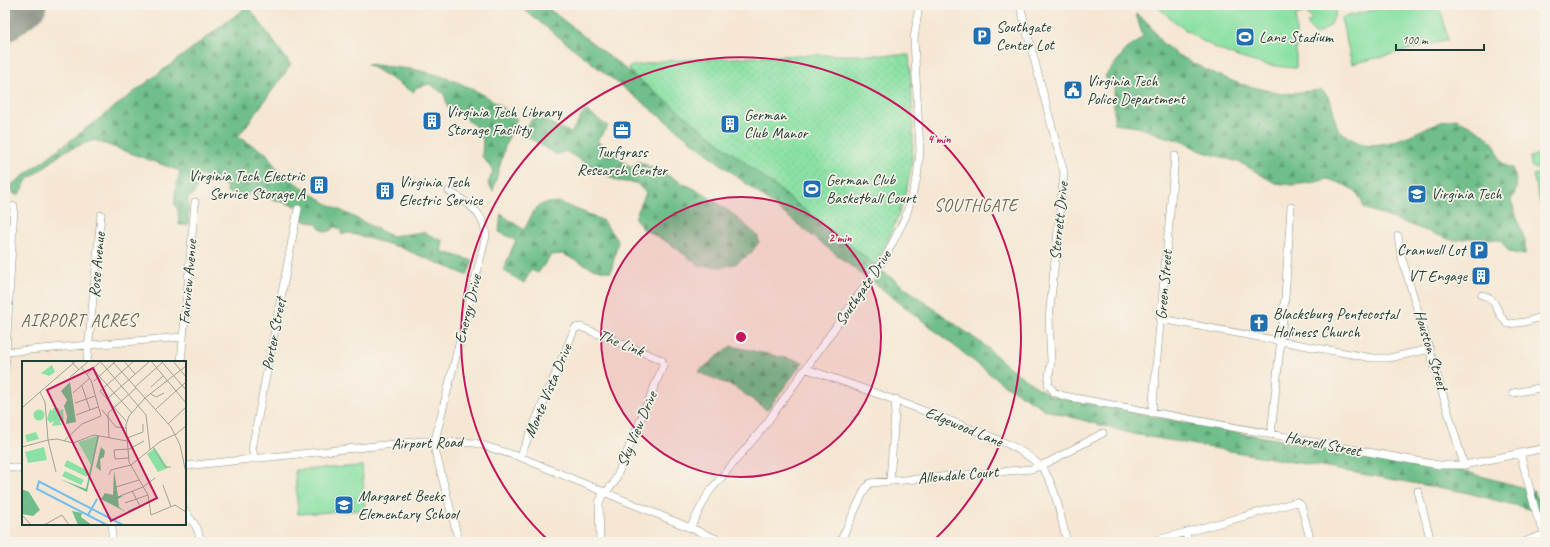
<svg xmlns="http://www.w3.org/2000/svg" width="1550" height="547" font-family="Caveat,sans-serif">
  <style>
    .grass { fill: #8be1a5; stroke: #558f6c }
    .forest { fill: url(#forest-firs); stroke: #487e5f }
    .park { fill: url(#park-dots); stroke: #558f6c }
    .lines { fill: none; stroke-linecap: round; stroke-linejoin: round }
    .runway { stroke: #8a9284; stroke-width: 39 }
    .minor-casing { stroke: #8a9284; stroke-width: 8 }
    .minor { stroke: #fff; stroke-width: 7 }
    .ring { fill: none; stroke: #c2185b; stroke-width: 2 }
    .labels { text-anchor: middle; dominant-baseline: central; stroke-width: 3.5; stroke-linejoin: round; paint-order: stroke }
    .poi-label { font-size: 16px; fill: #1f3d34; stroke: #f7f3e8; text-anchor: start }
    .street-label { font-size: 16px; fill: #1f3d34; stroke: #f7f3e8 }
    .neighbourhood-label { font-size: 17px; letter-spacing: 1px; fill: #6c6553; stroke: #f7f3e8 }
    .inset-river { fill: none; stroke: #76bced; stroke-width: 2 }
    .inset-road { fill: none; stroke: #a0a394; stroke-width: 1 }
    .view { fill: #c2185b; fill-opacity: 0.15; stroke: #c2185b; stroke-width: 2 }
    .inset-edge { fill: none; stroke: #1f3d34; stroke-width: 2 }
    .centre { fill: #c2185b; stroke: #f7f3e8; stroke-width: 2 }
    .ring-label { font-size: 12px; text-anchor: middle; font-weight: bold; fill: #c2185b; stroke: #f7f3e8; stroke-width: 3.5; stroke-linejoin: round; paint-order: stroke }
  </style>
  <defs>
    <pattern id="forest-firs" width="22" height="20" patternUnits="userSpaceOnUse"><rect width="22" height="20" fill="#70bf8a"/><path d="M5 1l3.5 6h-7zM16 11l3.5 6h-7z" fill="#5b9c72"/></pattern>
    <pattern id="park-dots" width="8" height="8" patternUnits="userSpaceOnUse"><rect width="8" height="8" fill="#8be1a5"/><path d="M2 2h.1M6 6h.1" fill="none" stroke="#78c28f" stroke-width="1.8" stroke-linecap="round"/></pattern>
  </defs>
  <rect width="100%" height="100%" fill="#f7f3e8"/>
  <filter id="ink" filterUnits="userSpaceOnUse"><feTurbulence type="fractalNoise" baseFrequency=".025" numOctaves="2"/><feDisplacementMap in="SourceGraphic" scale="8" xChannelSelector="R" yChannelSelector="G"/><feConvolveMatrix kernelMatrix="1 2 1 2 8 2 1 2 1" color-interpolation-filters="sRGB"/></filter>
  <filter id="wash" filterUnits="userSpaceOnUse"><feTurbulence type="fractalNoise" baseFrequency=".012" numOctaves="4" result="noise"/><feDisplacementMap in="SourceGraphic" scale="16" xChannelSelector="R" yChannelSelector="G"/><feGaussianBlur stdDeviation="0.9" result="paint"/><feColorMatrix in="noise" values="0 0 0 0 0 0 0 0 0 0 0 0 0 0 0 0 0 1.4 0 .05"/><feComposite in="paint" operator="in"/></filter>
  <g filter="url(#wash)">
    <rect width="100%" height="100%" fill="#f6e7d4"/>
    <!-- grass -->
    <path class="grass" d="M1160,5H1339L1330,26L1315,35L1307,23L1312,20L1306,12L1296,15V68C1242,65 1198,45 1158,7Z
      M1393,5H1440L1448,40L1352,64L1341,18Z
      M1545,152V166L1536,169L1531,166L1530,157Z
      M1545,172V220L1533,175Z
      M362,466L365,510L298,514L295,470Z"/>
    <!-- forest -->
    <path class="forest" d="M518,5H544L875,265L865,277Z
      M248,6L291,65L238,137L266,153L280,173L328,204L391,236L423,232L443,241L441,251L473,261L467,275L399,247L349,233L341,234V229L335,227L328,232L322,230L315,223L302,220V208L249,192L246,196L242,198L227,192L226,186L200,175L195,193L188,198V225H179L178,210L175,205V193L180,171L94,140L65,151L26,181L22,191L18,195L14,194L10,186Z
      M1136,14L1149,24L1161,42L1176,54L1206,70L1240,84L1282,94L1321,90C1337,100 1331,119 1340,131C1342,133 1346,135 1348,137C1375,156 1409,135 1435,124C1441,122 1449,120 1456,119C1469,124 1483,132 1493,143C1501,153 1495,164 1512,168C1517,179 1519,190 1511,200L1525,241V255L1509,252L1501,240L1470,238L1454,241L1364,208L1361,199L1355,191L1345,185L1328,179L1316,182L1292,185L1275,183L1241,163L1198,150L1183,141L1166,137L1138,127L1114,124V88L1109,84L1105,76L1126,50L1143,37Z
      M367,64C389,67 413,68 434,74C465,83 493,98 517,119L506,143L493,191L488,184L493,171L482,156L483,140L479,130L459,112L450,113L444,94L430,84L417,87L413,92Z
      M585,110L608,126L597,141L632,168L638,161L701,192L731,213L757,235L759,242L751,253L735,264L721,267L699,265L669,243L643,229L635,218L646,193L636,183L617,181L565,151L557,155L521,133L535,116L571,133Z
      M559,202L602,220L618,241L611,272L592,268L563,254L551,255L538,273L531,270L524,283L503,270L516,240L499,232L501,214L524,230C536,209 532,203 559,202Z
      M882,271L988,348C1006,367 1029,382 1051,396L1212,428L1444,469L1463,471L1524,488L1534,492L1540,503L1545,505V513L1464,492L1133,434L1046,410L1003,384L873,282Z
      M731,346L803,362L767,410L735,387L698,372Z"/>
    <!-- park -->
    <path class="park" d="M802,55H909C911,89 915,125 912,159C908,196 893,233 875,265L632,74L628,67L661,61Z"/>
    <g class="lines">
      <!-- runway -->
      <path class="runway" d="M5,22L27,5"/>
    </g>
  </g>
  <g filter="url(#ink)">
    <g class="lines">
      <defs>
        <path id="minor" d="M1020,5L1064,173L1049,318L1051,362L1048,384L1054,392L1064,396L1439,465H1464L1545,448
          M449,191C468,203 484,212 486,236L435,440V450L459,542
          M1398,236L1401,255L1464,465
          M1482,295C1500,300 1495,315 1508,324L1525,322L1545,316
          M1161,319L1372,358H1389L1430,349
          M6,352L183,337
          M87,362L101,215
          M181,362L195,202
          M807,369C859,387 910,405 961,425C988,436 1022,446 1042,468C1056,484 1061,521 1067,542
          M5,371L14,206
          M1513,393L1545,387
          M1152,413L1175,156
          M1271,435L1285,298L1291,207
          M1520,453L1537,516L1545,534
          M520,457L575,328L581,327L662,360L663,366L614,483L602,496L599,503L600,542
          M255,459L252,449L298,209
          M185,466L423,441L475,443L520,457L724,542
          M5,467L23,469
          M890,481L896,399
          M1418,491L1431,542
          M185,511L197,528L201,542
          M690,528L709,492L763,428L885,258L906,216L917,178L920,151L914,39L919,5
          M1186,532L1188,542
          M112,542V524
          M840,542L865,489L870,483L1032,469L1049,462L1103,433
          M1150,542L1297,502L1301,505L1311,542
          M1524,542L1545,534"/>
      </defs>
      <!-- minor casing -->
      <use href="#minor" class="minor-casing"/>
      <!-- minor -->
      <use href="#minor" class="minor"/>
    </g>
  </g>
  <!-- distance rings -->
  <circle cx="741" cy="337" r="140" fill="#c2185b" fill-opacity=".12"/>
  <g class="ring">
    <circle cx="741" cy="337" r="140"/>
    <path d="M550 542A280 280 0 1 1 932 542"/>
  </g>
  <!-- icons -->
  <defs>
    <symbol id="parking-square" viewBox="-11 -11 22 22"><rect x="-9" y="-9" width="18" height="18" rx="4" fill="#1f6fb2" stroke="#f7f3e8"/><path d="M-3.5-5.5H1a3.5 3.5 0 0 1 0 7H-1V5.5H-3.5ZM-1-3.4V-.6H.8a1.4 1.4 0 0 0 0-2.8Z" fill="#fff"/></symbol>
    <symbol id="stadium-square" viewBox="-11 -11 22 22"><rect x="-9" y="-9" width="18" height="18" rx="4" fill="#1f6fb2" stroke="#f7f3e8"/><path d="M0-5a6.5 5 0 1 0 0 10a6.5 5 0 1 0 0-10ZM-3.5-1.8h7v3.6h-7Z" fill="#fff"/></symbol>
    <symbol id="civic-square" viewBox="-11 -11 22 22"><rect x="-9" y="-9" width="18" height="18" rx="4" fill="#1f6fb2" stroke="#f7f3e8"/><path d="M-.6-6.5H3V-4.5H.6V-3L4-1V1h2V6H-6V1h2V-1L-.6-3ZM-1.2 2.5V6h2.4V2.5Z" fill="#fff"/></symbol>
    <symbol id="building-square" viewBox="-11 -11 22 22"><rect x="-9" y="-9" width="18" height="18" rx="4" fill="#1f6fb2" stroke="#f7f3e8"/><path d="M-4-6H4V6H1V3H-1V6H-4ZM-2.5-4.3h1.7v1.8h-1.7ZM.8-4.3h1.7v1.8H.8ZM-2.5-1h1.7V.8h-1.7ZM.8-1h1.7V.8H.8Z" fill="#fff"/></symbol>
    <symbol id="office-square" viewBox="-11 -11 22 22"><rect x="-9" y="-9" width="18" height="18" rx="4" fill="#1f6fb2" stroke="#f7f3e8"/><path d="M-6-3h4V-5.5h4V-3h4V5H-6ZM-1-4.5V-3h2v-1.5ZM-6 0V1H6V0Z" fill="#fff"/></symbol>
    <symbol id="university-square" viewBox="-11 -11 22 22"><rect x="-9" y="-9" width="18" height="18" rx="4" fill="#1f6fb2" stroke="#f7f3e8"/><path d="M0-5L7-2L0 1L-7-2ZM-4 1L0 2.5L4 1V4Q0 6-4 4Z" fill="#fff"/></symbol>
    <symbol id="church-square" viewBox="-11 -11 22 22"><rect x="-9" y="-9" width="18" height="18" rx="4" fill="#1f6fb2" stroke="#f7f3e8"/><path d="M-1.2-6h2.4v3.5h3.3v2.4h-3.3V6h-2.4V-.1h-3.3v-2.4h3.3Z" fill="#fff"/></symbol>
    <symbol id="school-square" viewBox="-11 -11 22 22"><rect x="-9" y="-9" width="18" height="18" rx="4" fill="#1f6fb2" stroke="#f7f3e8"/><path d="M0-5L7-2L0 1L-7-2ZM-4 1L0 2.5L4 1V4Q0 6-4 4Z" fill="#fff"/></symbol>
  </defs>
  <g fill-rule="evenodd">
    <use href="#parking-square" x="971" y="25" width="22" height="22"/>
    <use href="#stadium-square" x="1234" y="26" width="22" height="22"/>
    <use href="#civic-square" x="1062" y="79" width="22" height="22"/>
    <use href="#building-square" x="421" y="110" width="22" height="22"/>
    <use href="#building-square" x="719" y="113" width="22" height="22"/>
    <use href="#office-square" x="611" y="119" width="22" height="22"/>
    <use href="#building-square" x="308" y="174" width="22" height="22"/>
    <use href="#stadium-square" x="801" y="178" width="22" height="22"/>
    <use href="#building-square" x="374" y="180" width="22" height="22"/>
    <use href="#university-square" x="1406" y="183" width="22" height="22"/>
    <use href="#parking-square" x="1468" y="239" width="22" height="22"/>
    <use href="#building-square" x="1470" y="265" width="22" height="22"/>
    <use href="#church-square" x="1248" y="312" width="22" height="22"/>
    <use href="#school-square" x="333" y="494" width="22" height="22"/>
  </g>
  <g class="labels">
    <!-- poi labels -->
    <g class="poi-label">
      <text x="996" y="27">Southgate<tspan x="996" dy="18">Center Lot</tspan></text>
      <text x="1259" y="37">Lane Stadium</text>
      <text x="1087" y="81">Virginia Tech<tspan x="1087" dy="18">Police Department</tspan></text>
      <text x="446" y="112">Virginia Tech Library<tspan x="446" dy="18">Storage Facility</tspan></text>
      <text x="744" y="115">German<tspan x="744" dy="18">Club Manor</tspan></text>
      <text x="622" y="152" text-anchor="middle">Turfgrass<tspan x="622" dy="18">Research Center</tspan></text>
      <text x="305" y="176" text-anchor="end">Virginia Tech Electric<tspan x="305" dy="18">Service Storage A</tspan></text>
      <text x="826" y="180">German Club<tspan x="826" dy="18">Basketball Court</tspan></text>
      <text x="399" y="182">Virginia Tech<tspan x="399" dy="18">Electric Service</tspan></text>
      <text x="1431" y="194">Virginia Tech</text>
      <text x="1465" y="250" text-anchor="end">Cranwell Lot</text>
      <text x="1467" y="276" text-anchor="end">VT Engage</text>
      <text x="1273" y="314">Blacksburg Pentecostal<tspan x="1273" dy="18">Holiness Church</tspan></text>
      <text x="358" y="496">Margaret Beeks<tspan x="358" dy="18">Elementary School</tspan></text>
    </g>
    <!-- street labels -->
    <g class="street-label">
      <text transform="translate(1059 221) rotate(-84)">Sterrett Drive</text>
      <text transform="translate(97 265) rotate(-85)">Rose Avenue</text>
      <text transform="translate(188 282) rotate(-85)">Fairview Avenue</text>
      <text transform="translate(1164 285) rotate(-85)">Green Street</text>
      <text transform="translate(863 288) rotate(-56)">Southgate Drive</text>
      <text transform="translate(468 309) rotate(-76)">Energy Drive</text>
      <text transform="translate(274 334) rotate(-79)">Porter Street</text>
      <text transform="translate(621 343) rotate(22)">The Link</text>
      <text transform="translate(1431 350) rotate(73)">Houston Street</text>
      <text transform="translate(548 391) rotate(-67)">Monte Vista Drive</text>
      <text transform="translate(964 427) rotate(22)">Edgewood Lane</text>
      <text transform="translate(637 429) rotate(-67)">Sky View Drive</text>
      <text transform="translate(427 443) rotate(-2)">Airport Road</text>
      <text transform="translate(1323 444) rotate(11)">Harrell Street</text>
      <text transform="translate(958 475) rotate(-5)">Allendale Court</text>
    </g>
    <!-- neighbourhood labels -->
    <g class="neighbourhood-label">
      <text x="976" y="205">SOUTHGATE</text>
      <text x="79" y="320">AIRPORT ACRES</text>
    </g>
  </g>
  <!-- overview -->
  <g transform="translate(22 361)">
    <rect width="164" height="164" fill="#f6e7d4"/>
    <path d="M31,47H37V50L41,48L42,62L37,60L40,64L30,65L32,60L28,62L25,58L28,48L31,50ZM11.5 54a5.5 5.5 0 1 1 11 0a5.5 5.5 0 1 1-11 0ZM14,71L17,78L5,81L3,74ZM133,87L146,107L136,111L125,93ZM45,99L66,110L65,116L42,105ZM43,110L62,119L59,124L40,115Z" fill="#8be1a5"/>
    <path d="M48,21L54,61L44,63L45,55L42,45L45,39L39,30ZM75,75H77L65,131L38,118L64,128ZM79,86L83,90L82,96L78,98L79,110L74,106ZM92,109L96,135H101L96,138L97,146L104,151L79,138L83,132L91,134ZM0,128L7,131L18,149L11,155L0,153ZM50,150L60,152L59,156L70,164H56Z" fill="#70bf8a"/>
    <path d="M30,4L33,11L27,15L19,12ZM75,75L69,103V104L56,81ZM22,86L25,99L6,102L3,91Z" fill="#8be1a5"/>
    <path class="inset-river" d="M16,120L101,164M17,120L15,128L85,164M66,154L75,138"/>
    <path class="inset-road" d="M49,0L57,9M78,0L124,54L128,89M90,0L149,66L158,84L164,112M102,0L113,13M129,0L164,42M151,0L164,16M140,1L164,29M164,5L123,37L107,55L104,64L107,101L126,134L129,154L153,144L164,151M71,8L110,52M65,13L78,1M48,16L67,0M72,20L94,0M60,25L68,49M113,26L142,0M129,26L141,15M51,32L68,17M129,33L134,36L142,32M85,38L128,0M53,42L73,35M0,47L18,31M134,48L164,21M80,49L94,66L104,67M54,54L76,46M104,60L78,30L112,0M146,63L164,46M87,77L86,52L114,27M105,77L121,71V63M42,80L60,63L79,55L69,19L59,6M0,86L26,79L23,41L18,31L54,0M131,86L143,106H149M106,97L93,98L92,89L107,88L122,80M34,111L26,79L35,78L51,82L72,74L105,80M87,114L89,109L109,104L139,80L154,73L164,65M141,124L149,146M94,126L117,119M110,130L118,145M98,135L121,126L133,117M103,142L126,134M106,150L128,141M0,154L9,164M22,164L40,154L47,164"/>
    <path class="view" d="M71,7L135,137L89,160L25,29Z"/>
    <rect width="164" height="164" class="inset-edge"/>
  </g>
  <circle cx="741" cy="337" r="6" class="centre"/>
  <g class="ring-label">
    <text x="939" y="143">4 min</text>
    <text x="840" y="242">2 min</text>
  </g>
  <!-- margin -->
  <rect width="1550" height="547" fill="none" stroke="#f7f3e8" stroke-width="20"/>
  <!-- scale -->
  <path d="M1396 44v6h88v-6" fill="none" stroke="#1f3d34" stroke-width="2"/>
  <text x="1402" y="44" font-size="12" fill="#1f3d34" stroke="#f7f3e8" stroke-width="3" paint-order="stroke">100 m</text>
</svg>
